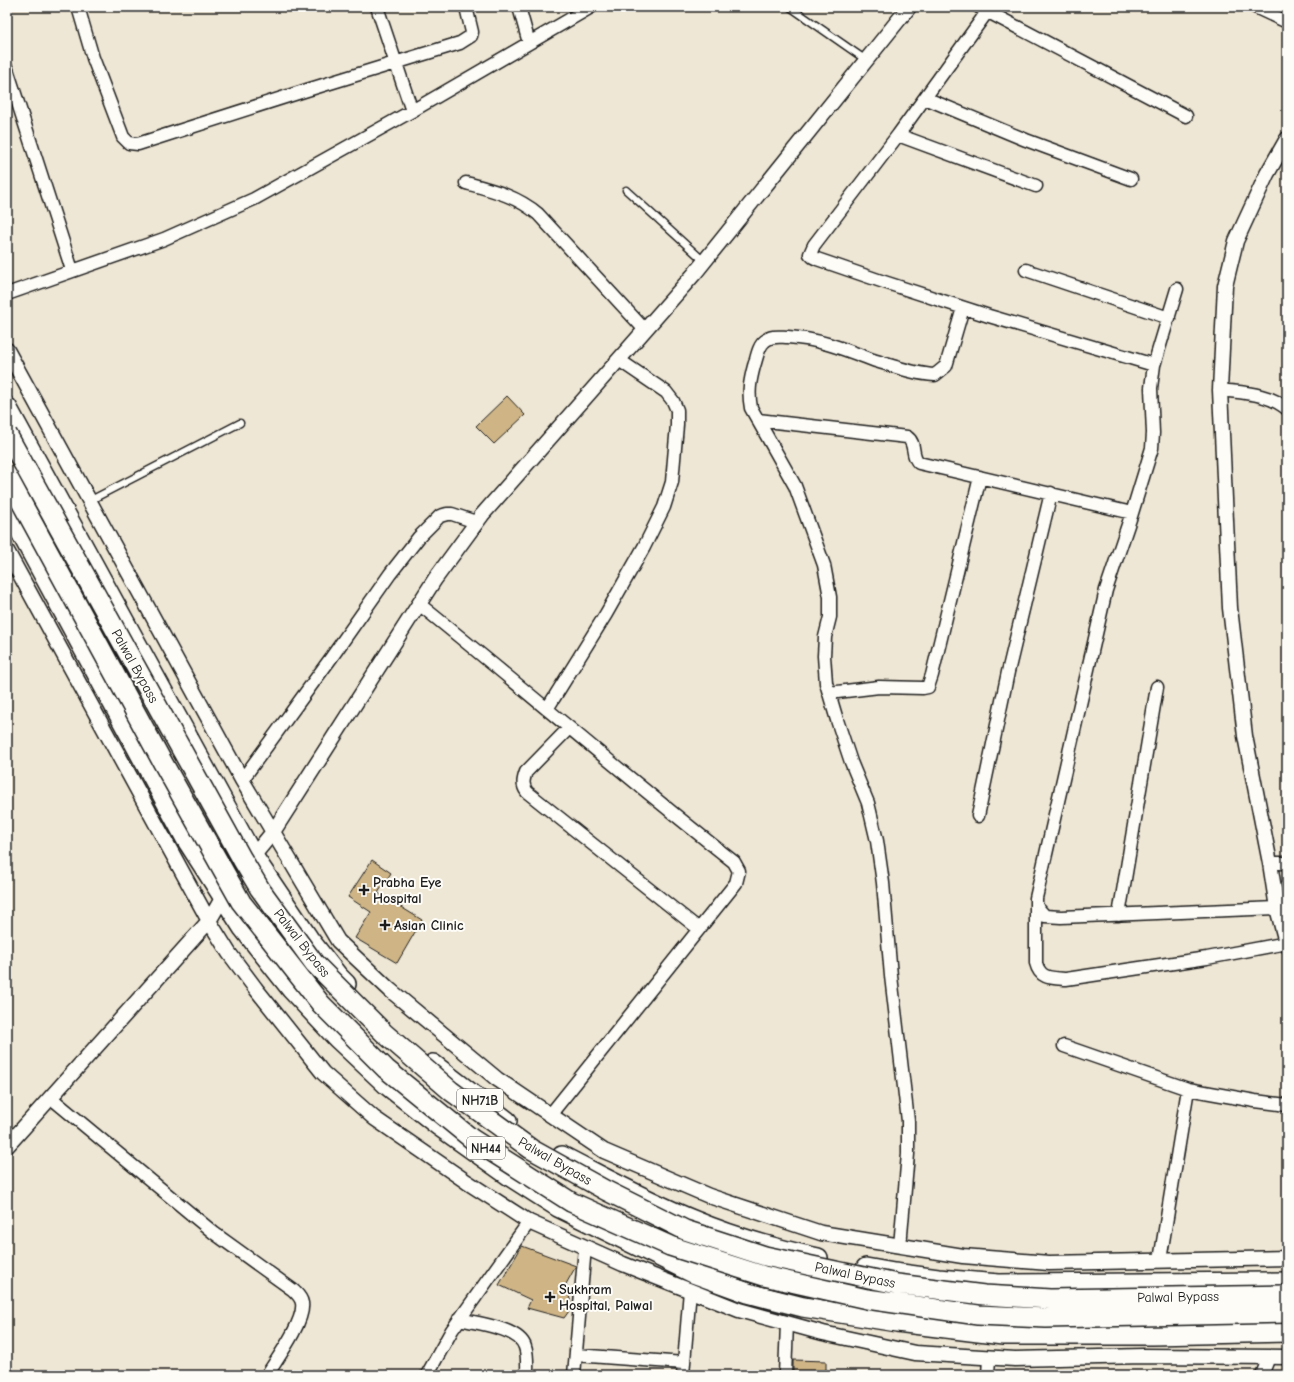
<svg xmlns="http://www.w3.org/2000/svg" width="1294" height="1382" font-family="'Comic Neue',sans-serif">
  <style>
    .building { fill: #cfb586; stroke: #1c1c1c }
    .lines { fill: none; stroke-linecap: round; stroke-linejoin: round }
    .service-casing { stroke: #1c1c1c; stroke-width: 9 }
    .minor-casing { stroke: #1c1c1c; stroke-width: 15 }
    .tertiary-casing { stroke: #1c1c1c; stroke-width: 17 }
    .trunk-casing { stroke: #1c1c1c; stroke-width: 22 }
    .service { stroke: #fdfcf7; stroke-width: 6 }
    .minor { stroke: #fdfcf7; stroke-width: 12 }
    .tertiary { stroke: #fdfcf7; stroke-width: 14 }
    .trunk { stroke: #fdfcf7; stroke-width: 19 }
    .trunk-bridge-casing { stroke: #1c1c1c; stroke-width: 22; stroke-linecap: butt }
    .trunk-bridge { stroke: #fdfcf7; stroke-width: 19 }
    .poi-dot { fill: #1c1c1c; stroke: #fdfcf7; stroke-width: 1.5 }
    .labels { text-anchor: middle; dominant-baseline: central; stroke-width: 4; stroke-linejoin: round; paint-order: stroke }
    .shield { fill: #fdfcf7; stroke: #605f5e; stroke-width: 1 }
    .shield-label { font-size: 13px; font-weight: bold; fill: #1c1c1c }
    .street-label { font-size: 14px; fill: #1c1c1c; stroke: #fdfcf7 }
    .poi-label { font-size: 14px; font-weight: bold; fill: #1c1c1c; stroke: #fdfcf7; text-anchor: start }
  </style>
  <rect width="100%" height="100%" fill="#efe7d5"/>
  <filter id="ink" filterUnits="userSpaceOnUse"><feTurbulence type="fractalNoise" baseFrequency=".025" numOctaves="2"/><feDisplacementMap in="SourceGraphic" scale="8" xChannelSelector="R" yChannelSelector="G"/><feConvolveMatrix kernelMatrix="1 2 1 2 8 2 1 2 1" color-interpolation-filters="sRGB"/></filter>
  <g filter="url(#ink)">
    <!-- building -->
    <path class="building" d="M507,396L525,415L494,444L476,426Z
      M372,860L391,873L378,893L422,920L397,963L355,938L371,912L348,897Z
      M522,1246L576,1266L566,1284L572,1307L564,1318L527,1308L531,1300L499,1285Z
      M793,1360L826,1361V1375H793Z"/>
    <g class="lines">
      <defs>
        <path id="service" d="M790,7L866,60
          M626,190L705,262
          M89,501L240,423"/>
        <path id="minor" d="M78,7L93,58L123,137L129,143L138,144L307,90L460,43L471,36L472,32L466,7
          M377,7L412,111
          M519,7L529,43
          M979,7L1186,116
          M1255,7L1287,22
          M987,12L898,135L814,245L810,254L813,257L817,259L881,281L989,316L1154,365
          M7,69L72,270
          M925,98L1026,140L1131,179
          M898,135L1036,186
          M466,183C492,190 517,196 538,214L645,330
          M1026,270L1169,318
          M1177,289L1154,365L1151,388L1153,433L1152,448L1132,513L1106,590L1036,898V906L1045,916L1061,917L1277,908
          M7,294L164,239L254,199L412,111L591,7
          M1220,390C1243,393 1269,393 1287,409
          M758,420L907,437C917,444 910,455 919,463L1132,513
          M419,604C525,689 627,778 734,862L739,871L736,883L550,1115
          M829,693L879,687L923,688L928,687L932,675L980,477
          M547,709L606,614L644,547L664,507L672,482L677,425V410L673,401L666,392L619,360
          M569,728L526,772C523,780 522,785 527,792L699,929
          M242,780L331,658L390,574L419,537L440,516L447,514H452L476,522
          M978,816L1008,672L1051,493
          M1270,863H1287
          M1036,906V963C1040,979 1051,978 1066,979L1207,958L1287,943
          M1119,915L1157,687
          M1064,1046L1188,1089L1255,1101L1287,1105
          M50,1097L214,1233L293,1290C297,1294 301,1297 302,1303C305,1321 277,1359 267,1375
          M900,1246L908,1154V1121L891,976L883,883L877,841L868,803L851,762L837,720L826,683L824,656L825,637L830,617V597L824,565L795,486L751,408C748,392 750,381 754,366C757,358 758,346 765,341C771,335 780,337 788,337C820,339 844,349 873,360C893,366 914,374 935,375L946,366L963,308
          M1160,1260L1188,1089
          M459,1319C476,1323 520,1328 525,1347C528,1355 527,1366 527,1375
          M576,1355L684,1363
          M427,1375L452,1330L529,1222
          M574,1375L585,1247
          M683,1375L690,1290
          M785,1375L787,1323
          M988,1375L989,1358
          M1262,1375L1269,1357"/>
        <path id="tertiary" d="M1287,139L1267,174L1236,241L1225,286L1220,390L1230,608L1245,736L1270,863L1277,908L1287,946
          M7,350L242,780L338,941L390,990L497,1079L604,1151L709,1196L821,1233L963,1256L1049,1263L1287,1258
          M7,551L209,921L229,953L256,989L323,1073L374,1118L467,1182L529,1222L623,1264L739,1310L823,1333L915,1353L1015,1359L1143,1356L1287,1357
          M7,1146L209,921L231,883L273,832L435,579L482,515L695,273L909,7"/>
        <path id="trunk" d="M7,407L253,856L309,939L338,976L346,984
          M7,507L186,839L243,928L291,989L337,1038L387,1085L439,1126L511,1177L558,1207L693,1273L748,1293L803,1307L897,1322L1003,1335H1153L1287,1332
          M433,1064L507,1121
          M562,1156C605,1178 648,1202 693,1220C733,1237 776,1249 818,1258
          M866,1268L894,1273L938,1279L999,1284L1287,1282"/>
      </defs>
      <!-- service casing -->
      <use href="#service" class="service-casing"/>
      <!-- minor casing -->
      <use href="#minor" class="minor-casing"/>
      <!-- tertiary casing -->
      <use href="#tertiary" class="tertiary-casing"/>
      <!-- trunk casing -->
      <use href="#trunk" class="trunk-casing"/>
      <!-- service -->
      <use href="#service" class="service"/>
      <!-- minor -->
      <use href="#minor" class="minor"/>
      <!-- tertiary -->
      <use href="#tertiary" class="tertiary"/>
      <!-- trunk -->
      <use href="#trunk" class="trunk"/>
      <defs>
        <path id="trunk-bridge" d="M7,434L242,859L260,889L314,963L384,1033L451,1091L531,1149L605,1190L685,1230L765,1256L897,1284L984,1295L1050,1299L1287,1295
          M7,476L163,763L241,902L321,1004L386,1069L472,1139L571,1202L670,1246L764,1276L867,1299L978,1315L1046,1318L1287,1313"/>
      </defs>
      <!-- trunk-bridge casing -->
      <use href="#trunk-bridge" class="trunk-bridge-casing"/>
      <!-- trunk-bridge -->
      <use href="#trunk-bridge" class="trunk-bridge"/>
    </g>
  </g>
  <!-- markers -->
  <g class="poi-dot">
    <path d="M362 884h4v4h4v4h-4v4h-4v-4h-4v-4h4z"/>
    <path d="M383 919h4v4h4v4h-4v4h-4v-4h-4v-4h4z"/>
    <path d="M548 1291h4v4h4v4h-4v4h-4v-4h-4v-4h4z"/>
  </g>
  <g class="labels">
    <!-- shield labels -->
    <g class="shield">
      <rect x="457" y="1089" width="46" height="22" rx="3"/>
      <rect x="467" y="1137" width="38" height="22" rx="3"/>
    </g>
    <g class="shield-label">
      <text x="480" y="1100">NH71B</text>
      <text x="486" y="1148">NH44</text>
    </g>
    <!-- street labels -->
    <g class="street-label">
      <text transform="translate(135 666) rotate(61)">Palwal Bypass</text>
      <text transform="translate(302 943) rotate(52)">Palwal Bypass</text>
      <text transform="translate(555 1161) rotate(30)">Palwal Bypass</text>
      <text transform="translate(855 1275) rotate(12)">Palwal Bypass</text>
      <text transform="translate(1178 1297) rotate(-1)">Palwal Bypass</text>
    </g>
    <!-- poi labels -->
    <g class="poi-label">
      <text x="373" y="882">Prabha Eye<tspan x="373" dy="16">Hospital</tspan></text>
      <text x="394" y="925">Asian Clinic</text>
      <text x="559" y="1289">Sukhram<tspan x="559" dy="16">Hospital, Palwal</tspan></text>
    </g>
  </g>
  <!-- margin -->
  <rect width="1294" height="1382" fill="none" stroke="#fdfcf7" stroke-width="24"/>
  <rect x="12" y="12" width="1270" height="1358" fill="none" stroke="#1c1c1c" stroke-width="1.5" filter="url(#ink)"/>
</svg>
